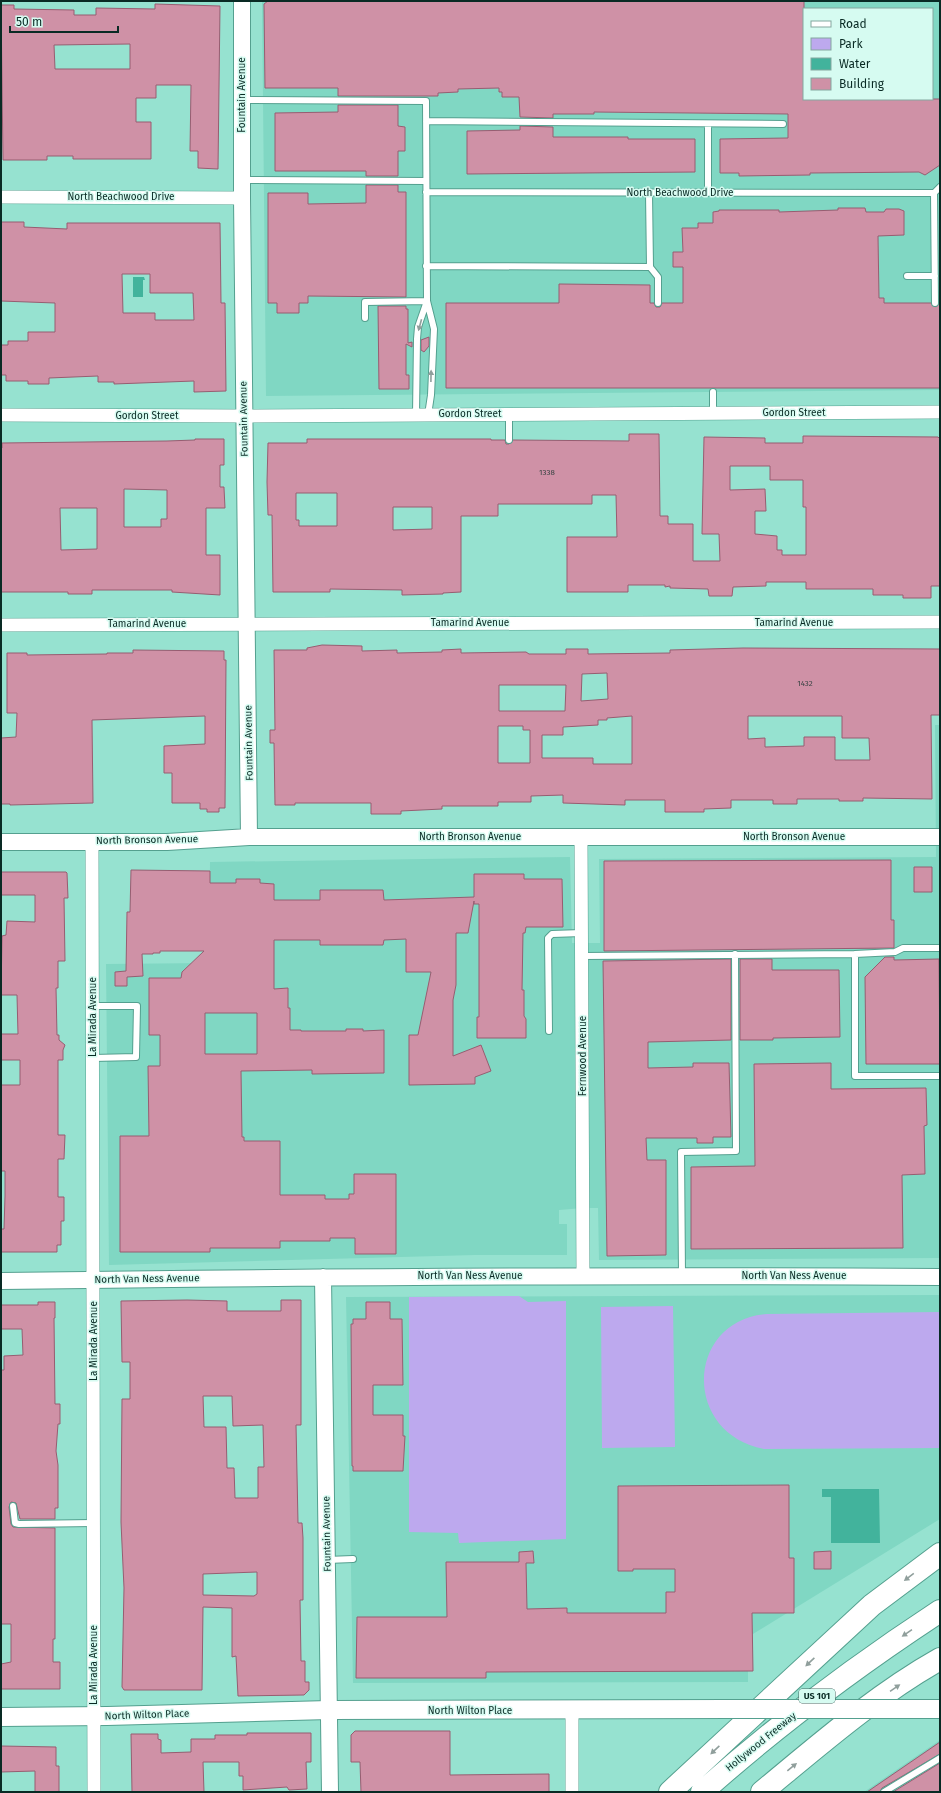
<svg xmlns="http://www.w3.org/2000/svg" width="941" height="1793" font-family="'Fira Sans',sans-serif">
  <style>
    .built { fill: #80d7c3; fill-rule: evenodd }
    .green { fill: #bda9ee }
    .water { fill: #42b39c }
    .building { fill: #cf91a6; stroke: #975d71; fill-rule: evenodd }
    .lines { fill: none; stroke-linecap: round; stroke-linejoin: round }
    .service-casing { stroke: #54a08f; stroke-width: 8 }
    .minor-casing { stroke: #54a08f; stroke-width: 14 }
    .tertiary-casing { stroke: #54a08f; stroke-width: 18 }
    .secondary-casing { stroke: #54a08f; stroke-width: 20 }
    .motorway-casing { stroke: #54a08f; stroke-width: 24 }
    .service { stroke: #fff; stroke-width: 6 }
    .minor { stroke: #fff; stroke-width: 13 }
    .tertiary { stroke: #fff; stroke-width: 16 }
    .secondary { stroke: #fff; stroke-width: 18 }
    .motorway { stroke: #fff; stroke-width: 22 }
    .secondary-bridge-casing { stroke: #54a08f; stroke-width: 20; stroke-linecap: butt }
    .secondary-bridge { stroke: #fff; stroke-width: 18 }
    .oneway { fill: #909f9c }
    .labels { text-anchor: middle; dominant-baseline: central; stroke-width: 3; stroke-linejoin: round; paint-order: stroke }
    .number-label { font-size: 8px; fill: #3a4444 }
    .shield { fill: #d6fbf1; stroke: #466962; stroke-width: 1 }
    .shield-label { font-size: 9px; font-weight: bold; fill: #092a24 }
    .street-label { font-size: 10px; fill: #092a24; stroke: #d6fbf1 }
  </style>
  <rect width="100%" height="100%" fill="#96e2d0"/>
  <!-- built -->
  <path class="built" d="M334,1H940V390L266,396L262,2ZM804,9H932V99H804Z
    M935,725H940V1258L599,1260L598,1208H583L559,1210V1224H567V1255H475L109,1265L106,964L209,963L210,862L570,857L572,943H600L599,859L936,857Z
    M940,1295V1519L748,1637V1682L353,1683L346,1297Z
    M940,1740V1792H864Z"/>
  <!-- green -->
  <path class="green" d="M519,1296L528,1302L566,1301V1539L459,1543L458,1533L409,1532V1297Z
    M673,1306L675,1447L602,1448L601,1307Z
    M940,1312V1448L764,1449C681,1433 686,1320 767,1314Z"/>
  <!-- water -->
  <path class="water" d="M133,277H144L145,280H143V297H133Z
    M822,1489H879L880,1543H831V1497H822Z"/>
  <!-- building -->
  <path class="building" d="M268,1H804V99H940V165L925,175L919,172L810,173V175L739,176V173H720V139L788,138V114L594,112V114H553V118L520,117L519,97H502V92H499V88L458,89V92L438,93V96H338V88H265L264,4Z
    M155,4L220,6L218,169L198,168V151H190L191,85H156V98H136V122H151V159H73V156H47V160H3L1,5H14V9L74,10V15H96V8L155,9ZM130,44V69H55L54,45Z
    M338,105H398V126L405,127V151H398V176H366V171H275V113L338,112Z
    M520,126L553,127V137H628V139H695V172L467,174V131L520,130Z
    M366,185H398V192H406V297L308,296V303H299V313H277V303H268V193H308V204L366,203Z
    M838,208H865L866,212H884L886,209H899L904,211V235L878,236L879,298H884V303H931L935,307L940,303V388H446V303H559V284L650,285V303H654L656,307H660L662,303H683V267H673V252H683L682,228H698V223H713V212L719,211V210H779V212L838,210Z
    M1,222H24V227L67,229V223H220L221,303H225L226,391L194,392V381L114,384V382H98V376L49,378V384H28V381H6V375H1V345H8V341H28V332H55V303L1,301ZM122,274H150V293H193L194,320H155V313H123Z
    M378,306H406V309H408V343L412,342V347L406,344V375H409V389H379Z
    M429,337V346L424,352L421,350V340Z
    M629,434H659L660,516H668V524H693V561H720L719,534H702L704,437L765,438V443H803V436L938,437L940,439V586H931V598H903V595H873V589H806V582H766V586L733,587L732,596H709L708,589L670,588V586L665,587V585H628V592H567V537H617L616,495H592V504H498V516H461V592L443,593V594L402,595V590L330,589V592H273L272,515H268L267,482L268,443H307V439H491V440H505L506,444H509L513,440L629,441ZM730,466H770V480H803V507H806V555H782V550H777V536L755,534V511H766L765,489L730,490ZM296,493H337V526H299V520H296ZM393,507H432V529L393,530Z
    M195,439H224V465H220V487H224V488L225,508H206V555H220V595L172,592V590H92V594H68V592H1V448H2V443L167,441L195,440ZM124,489L167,490V519H161V527H124ZM60,508H97V549L61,550Z
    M322,645L362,646V651L397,650V653L442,652V650L461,649V653L526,652L529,654H566V649H588V654L670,653V650L743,648L940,649V715H931L932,799L863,798V801H839V799H797V804H773V800H731V808L704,809V812H665V800H625V805L563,803V795L531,796V802H498V806H442V809L401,811V814H371V803H295V805H275L274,743H270V730H275L274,650H307V648ZM607,673L608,699L581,701L582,674ZM499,685H566L565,711H499ZM632,716V764H593V758H542V735H563V727L598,725V720H607V718ZM748,716H842V738H869L870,760H835V737H804V746L765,747V738L748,739ZM498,726H523V730H530V763H498Z
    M133,650L224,651V660H226L225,808H219V812H207V809H200V803H172V773H164V746L205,744V716L92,720L93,803L10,805V804H1V738L16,737L17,713H7V653H27V655L107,654V653H133Z
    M891,860V920H894V948L604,951V861Z
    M914,867H932V892H914Z
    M131,870L210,871V883H236V879H260V883L274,884V900H320V890H383L384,900L474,897V874H524V879H562L563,927H526L525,933H523L522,990H524V1016L526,1019V1038H477V1017H479V904H474V901L468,933H456V985L453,1000V1056L481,1045L491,1071L475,1077V1084L409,1085V1035H418L431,972H406V939L384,940L383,945H320V940H274V989L288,988V1008H290V1030H301V1031H346V1029H363V1031L384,1030V1073L312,1074V1070L241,1071L242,1137H244V1141H280V1195H325V1199H349V1194H354V1174H396V1254H355V1238H330V1241H280V1248H210V1252H120V1136H149L148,1066H160V1035H149V978H181L182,972L204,951H160V953H153V954H142L143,976L127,977V986H115V972L126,971L127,912H130ZM205,1013H257V1054H205Z
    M1,872H66L67,873L68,898H64L65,961H58V988H56L57,1035H59V1040L65,1045L63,1050V1060H58V1135H65L64,1159H58V1197H64V1221H61V1245H57V1252H1V1229H4L5,1196V1171H1V1085H20V1060H1V1034H18L17,995H1L2,936L6,935L7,921L35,922V895H1Z
    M885,957H894V960L939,959L940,1064H866L865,977Z
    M731,959V1040L648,1042V1068L693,1067V1063H729L731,1137H713V1143H697V1138H646L647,1160H666V1255L607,1256L603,961Z
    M740,959H772V970H839L840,1037L773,1038V1040H740Z
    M831,1063V1089L926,1088L927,1125L924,1126L925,1174L902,1175L903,1248L691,1249V1167L755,1166L754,1064Z
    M187,1300L227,1301V1311H281V1300H301V1425H296L298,1523H302L303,1538V1600H300L301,1661H305V1682H309V1690L304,1695L238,1696L236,1656L232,1657V1608L203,1607L202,1690H124L122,1687L124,1588L121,1522L122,1399H130V1362H122L121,1301ZM203,1396H232L233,1426L263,1425L264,1467H258V1498H235L234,1468H227L226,1427H204ZM257,1572V1594L254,1596L203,1595V1574Z
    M38,1302H55V1318H54L55,1404H60V1424H58L56,1451L58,1465V1508H55V1519H20L16,1503L11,1502L9,1507L11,1524L13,1527L55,1528V1639H53V1662H60V1689H1V1664L11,1662V1624H1V1370H4V1356L23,1355L22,1329H1V1305H38Z
    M366,1302H390V1319H402L403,1385H373V1415H403V1436H405L403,1471H353V1466H352L351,1324H353V1319H366Z
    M789,1485V1558H794V1613H752L753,1671L486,1672V1678H356L357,1617H447L446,1562H519V1552L533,1551L534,1563H526L527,1609L567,1608V1613H666V1592H675V1569H633V1571H618V1486Z
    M831,1551V1569H814V1552Z
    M355,1731H450V1775L549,1774V1792H361L360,1762H351V1735Z
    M247,1733H311V1762H306L307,1789L289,1790L287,1787L243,1790V1776H239V1762H203L204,1792H132L131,1734H158V1739L161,1740V1753L191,1752V1739H215V1735H247Z
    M940,1742V1754L882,1788L880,1792H867Z
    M1,1746L56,1747V1766H59V1792H35V1771L1,1772Z
    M940,1763V1792H893Z"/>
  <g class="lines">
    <defs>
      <path id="service" d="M243,100L426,101L427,301L434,329L431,395L428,415
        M426,121L783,124
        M708,124V193
        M242,180L426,181
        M426,192L934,193
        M934,193L935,303
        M934,193L940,187
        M426,266L650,267L649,193
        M650,267L658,277V303
        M907,276H935
        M365,318V302L427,301
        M713,392V414
        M509,414V440
        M416,415L417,339L418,327L427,301
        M940,948H903L895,952L855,954V1076H940
        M582,956L855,954
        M93,1006H137L136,1057L93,1058
        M549,1031L548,938L552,934L582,933
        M682,1275L681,1152L736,1151L735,954
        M13,1506L15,1523L19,1524L94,1523
        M327,1560L353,1559
        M884,1792L940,1758"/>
      <path id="minor" d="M1,197L242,198
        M1,415L244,416L940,412
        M1,625L940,622
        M581,837L583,1275
        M92,841L94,1792
        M572,1792V1711"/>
      <path id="tertiary" d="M242,1V198L249,837
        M1,842H167L249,837H940
        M323,1277L330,1792
        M1,1281C314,1277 627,1275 940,1277"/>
      <path id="secondary" d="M1,1717L107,1716L329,1710L730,1709"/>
      <path id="motorway" d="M670,1792L872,1605L940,1554
        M702,1792C776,1726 856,1666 940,1611
        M762,1792C819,1745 876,1695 940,1659"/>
    </defs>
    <!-- service casing -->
    <use href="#service" class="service-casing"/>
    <!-- minor casing -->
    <use href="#minor" class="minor-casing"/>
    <!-- tertiary casing -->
    <use href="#tertiary" class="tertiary-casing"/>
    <!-- secondary casing -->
    <use href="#secondary" class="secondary-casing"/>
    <!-- motorway casing -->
    <use href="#motorway" class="motorway-casing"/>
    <!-- service -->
    <use href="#service" class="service"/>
    <!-- minor -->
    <use href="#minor" class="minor"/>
    <!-- tertiary -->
    <use href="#tertiary" class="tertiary"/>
    <!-- secondary -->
    <use href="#secondary" class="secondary"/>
    <!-- motorway -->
    <use href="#motorway" class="motorway"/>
    <defs>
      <path id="secondary-bridge" d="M730,1709H940"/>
    </defs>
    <!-- secondary-bridge casing -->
    <use href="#secondary-bridge" class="secondary-bridge-casing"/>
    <!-- secondary-bridge -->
    <use href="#secondary-bridge" class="secondary-bridge"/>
  </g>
  <!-- one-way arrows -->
  <defs><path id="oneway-solid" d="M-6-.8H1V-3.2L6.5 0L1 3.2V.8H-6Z"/></defs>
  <g class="oneway">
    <use href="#oneway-solid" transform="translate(420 325) rotate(105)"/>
    <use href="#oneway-solid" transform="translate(431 376) rotate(-89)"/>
    <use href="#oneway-solid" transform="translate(909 1577) rotate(143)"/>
    <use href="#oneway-solid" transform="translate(907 1633) rotate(146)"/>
    <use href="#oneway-solid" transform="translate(810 1662) rotate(137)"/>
    <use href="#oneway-solid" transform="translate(895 1688) rotate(-34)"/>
    <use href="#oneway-solid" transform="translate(715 1750) rotate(137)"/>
    <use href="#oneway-solid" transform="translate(792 1767) rotate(-39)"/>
  </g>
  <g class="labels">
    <!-- number labels -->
    <g class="number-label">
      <text x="547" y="472">1338</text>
      <text x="805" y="683">1432</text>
    </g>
    <!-- shield labels -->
    <rect class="shield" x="799" y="1689" width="36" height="14" rx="3"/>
    <g class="shield-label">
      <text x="817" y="1696">US 101</text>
    </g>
    <!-- street labels -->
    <g class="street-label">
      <text transform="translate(242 95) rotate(-90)">Fountain Avenue</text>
      <text x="680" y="193">North Beachwood Drive</text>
      <text x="121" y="197">North Beachwood Drive</text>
      <text x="794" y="413">Gordon Street</text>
      <text x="470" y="414">Gordon Street</text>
      <text x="147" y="416">Gordon Street</text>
      <text transform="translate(244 419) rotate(-91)">Fountain Avenue</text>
      <text x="470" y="623">Tamarind Avenue</text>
      <text x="794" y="623">Tamarind Avenue</text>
      <text x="147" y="624">Tamarind Avenue</text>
      <text transform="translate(249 743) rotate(-91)">Fountain Avenue</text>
      <text x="470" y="837">North Bronson Avenue</text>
      <text x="794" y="837">North Bronson Avenue</text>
      <text transform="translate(147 840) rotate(-1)">North Bronson Avenue</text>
      <text transform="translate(93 1017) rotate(-90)">La Mirada Avenue</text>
      <text transform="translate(583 1056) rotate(-90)">Fernwood Avenue</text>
      <text x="470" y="1276">North Van Ness Avenue</text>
      <text x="794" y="1276">North Van Ness Avenue</text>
      <text transform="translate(147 1279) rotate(-1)">North Van Ness Avenue</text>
      <text transform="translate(94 1341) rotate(-90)">La Mirada Avenue</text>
      <text transform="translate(327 1534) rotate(-91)">Fountain Avenue</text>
      <text transform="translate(94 1665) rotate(-90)">La Mirada Avenue</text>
      <text x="470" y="1711">North Wilton Place</text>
      <text transform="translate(147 1715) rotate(-2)">North Wilton Place</text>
      <text transform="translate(761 1742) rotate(-39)">Hollywood Freeway</text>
    </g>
  </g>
  <!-- border -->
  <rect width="941" height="1793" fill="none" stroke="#092a24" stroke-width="4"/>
  <!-- legend -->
  <rect x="803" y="8" width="130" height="92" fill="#d6fbf1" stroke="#84a79f"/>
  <rect x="811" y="21" width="20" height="6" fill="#ffffff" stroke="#84a79f"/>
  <text x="839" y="28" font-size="12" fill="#092a24">Road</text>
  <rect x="811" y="38" width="20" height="12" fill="#bda9ee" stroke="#84a79f"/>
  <text x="839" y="48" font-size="12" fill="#092a24">Park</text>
  <rect x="811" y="58" width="20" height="12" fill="#42b39c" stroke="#84a79f"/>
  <text x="839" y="68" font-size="12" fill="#092a24">Water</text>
  <rect x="811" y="78" width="20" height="12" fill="#cf91a6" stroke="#84a79f"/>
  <text x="839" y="88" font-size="12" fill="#092a24">Building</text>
  <!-- scale -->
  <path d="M10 26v6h108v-6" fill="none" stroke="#092a24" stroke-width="2"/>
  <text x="16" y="26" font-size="12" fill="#092a24" stroke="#d6fbf1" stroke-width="3" paint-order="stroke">50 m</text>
</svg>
